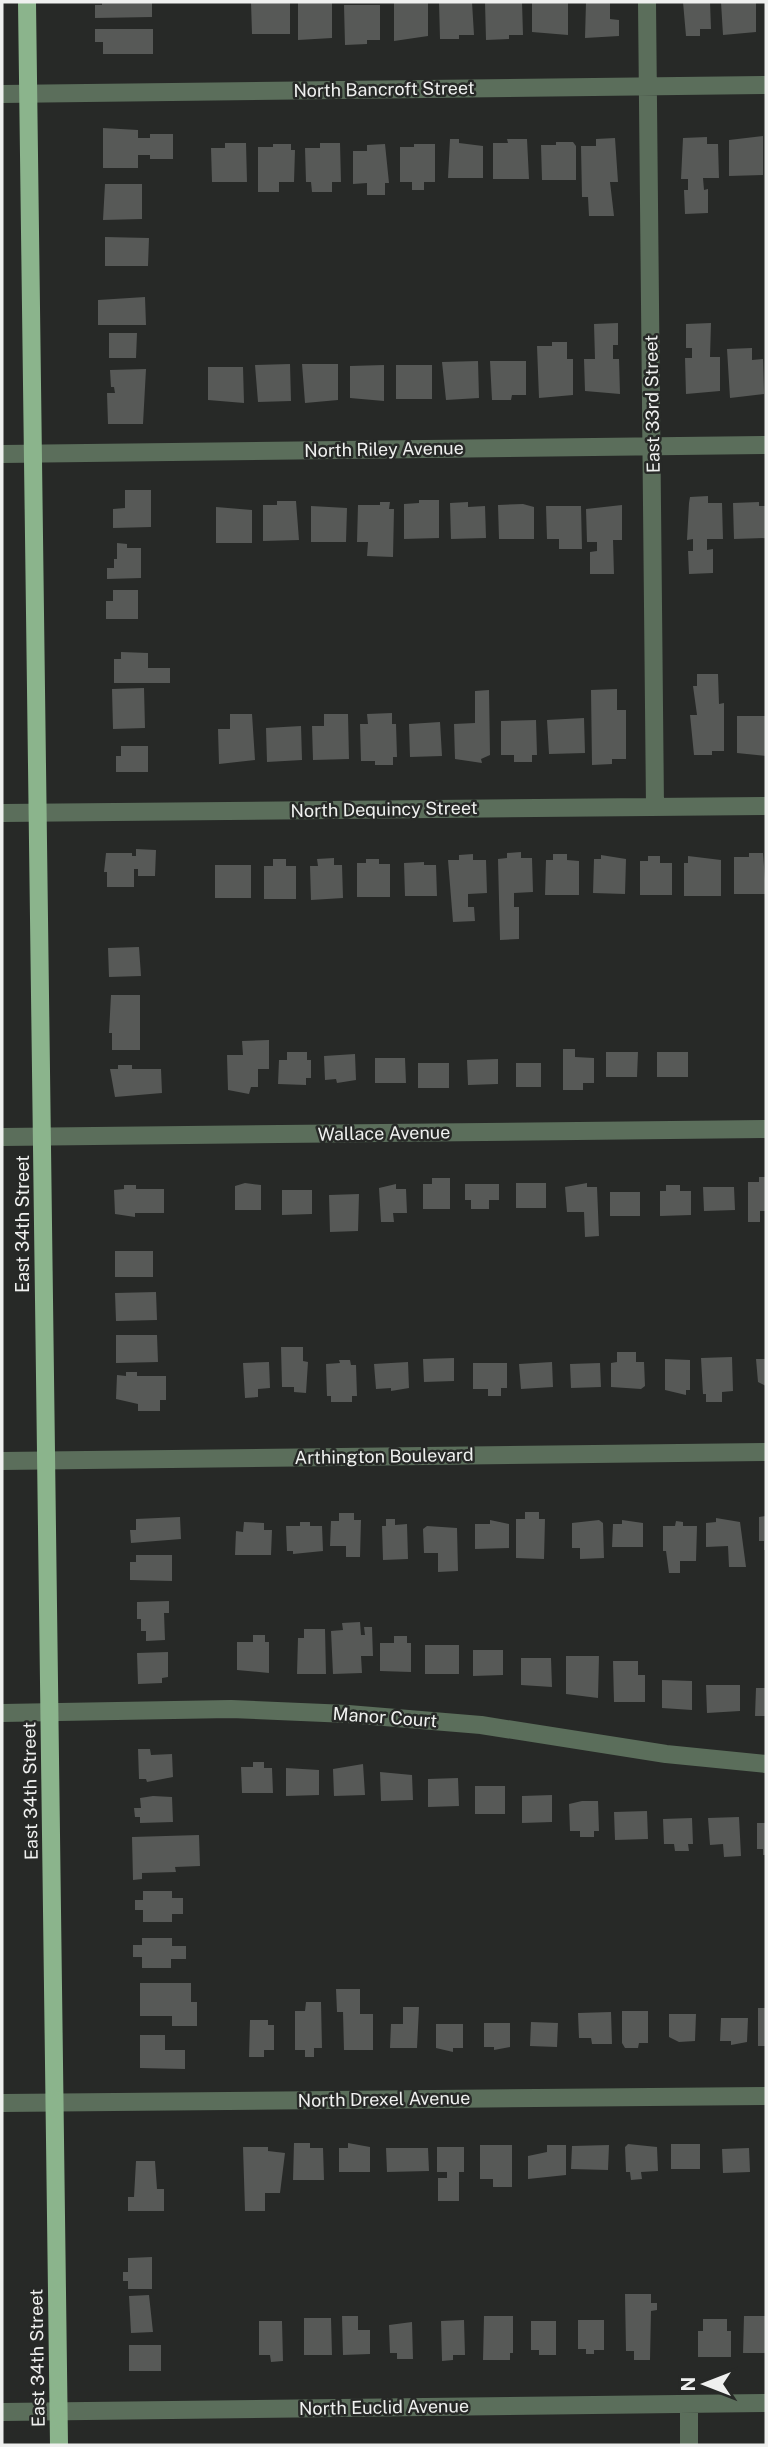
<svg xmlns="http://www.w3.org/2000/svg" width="768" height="2447" font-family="'Public Sans',sans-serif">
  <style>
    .building { fill: #575957 }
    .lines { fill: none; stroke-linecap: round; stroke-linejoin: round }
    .minor { stroke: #5b6e5b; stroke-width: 18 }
    .major { stroke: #8bb48c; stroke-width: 18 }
    .labels { text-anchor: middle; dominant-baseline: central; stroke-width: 5; stroke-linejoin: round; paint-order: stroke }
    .street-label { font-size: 18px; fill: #eff0ef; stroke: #272927 }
  </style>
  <rect width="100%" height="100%" fill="#272927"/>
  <!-- building -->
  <path class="building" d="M102,2H152V17L95,18V5H102Z
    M251,2H290V34H252Z
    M439,2H472L474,35H459V39H440Z
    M485,2H522L523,35H509V39L486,40Z
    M532,2H568V35L532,32Z
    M586,2H610V19L619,20V36L585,38Z
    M683,2H710L711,29H700V36H686Z
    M721,2H756V32L723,35Z
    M298,3H332V38L298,40Z
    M394,3H428V36L394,41Z
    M344,5H380V40H367V44L345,45Z
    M95,29H153V54H103V42H95Z
    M103,128L138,130V138H150V134H173V159H150V155H138V168H103Z
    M763,136V175L729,176V140Z
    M707,137V144H718L719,178H703L704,190L708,189V213L685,214L684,190H688V179H681L683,138Z
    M615,138L618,182H610L614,216H589L588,197H582L581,146H596V139Z
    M450,139H459V143L483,146V178H448Z
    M507,139H527L529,179H493V143H508Z
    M556,142H573L576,146V180H542L541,145H556Z
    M225,143H246L247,182H212L211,148H225Z
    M320,143H340L341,182H332V192H312L311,182H306L305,148H320Z
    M273,144H291V150H295L294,182H279V192H258V147H273Z
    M385,144L389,183H385V195H367V183L353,184V151H367V145Z
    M414,144H435V182H424V190H412V182H400V147H414Z
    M105,184H142V219L103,220Z
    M105,237L149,238L148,266H105Z
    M145,297L146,325H98V300Z
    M618,323V345H613V359H619L620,394L585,391L584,359H595L594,324Z
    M711,323L710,357H720V391L686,394L685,358H692V348H686V324Z
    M109,333H137L136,358H109Z
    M552,342H567V359H573V395L539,398L537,346H552Z
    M752,348V360L763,359L764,394L730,398L727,349Z
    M478,361L479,398L446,400L442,362Z
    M490,361H526V395H512L511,400H492Z
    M290,364L291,401L258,402L255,365Z
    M302,364H338V400L305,403Z
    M384,365V401L350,398V366Z
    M396,365H432V399H396Z
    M208,367H243L244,403L208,400Z
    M146,369L143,424H108L107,393H115L114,387H111L110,370Z
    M125,490H151V527L113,528V509L125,508Z
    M708,496V503H722L723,539H707V550L713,549V573L689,574L688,551H693V539L687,540L689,503L690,497Z
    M419,500H439V538L404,539V504L419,503Z
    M277,501H296L299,540L263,541V505H277Z
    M380,502H390L389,509H394L393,557L367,556L368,542H357L358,505H380Z
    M468,502V507L485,506L486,538L451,539L450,503Z
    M759,502V506H766V538L734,539L733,503Z
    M523,504L534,507V539H499L498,505Z
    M622,505V540H613L614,574H590V552L597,551V542H587L586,509Z
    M311,506L347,508L346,542H311Z
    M546,506H581L582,549H559V539H547Z
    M216,507L252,510V543H216Z
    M117,543L127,544V548H141V578L107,579V568H114V559H117Z
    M113,590H138V619H106V601H113Z
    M121,652L148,653V668H170V683H114V659H121Z
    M697,674H718L719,704L724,703V751H712V755H694L690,715H697L693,686H697Z
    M144,688L145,728L113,729L112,689Z
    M617,689V710H626V759H612V764L592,765L591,690Z
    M489,690L490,755L481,759L482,763L455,759L454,724L475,723V691Z
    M392,713V724H396L397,757H393V765H375V761H361L360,724H368L367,714Z
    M230,714H252L255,760L219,764L218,729H230Z
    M324,714H348L349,759L313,760L312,726H324Z
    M737,716H766V756L737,753Z
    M584,718L585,753L549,754L547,720Z
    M536,720L537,755H532V762H514V755H501V721Z
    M440,722L442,756L410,757L409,724Z
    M301,726L302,760L267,762L266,728Z
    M121,746H148V772H116V756H121Z
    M136,849L156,850L155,876H138V869H134V887H107V872H104L106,853H132V856H136Z
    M521,852V858H532L533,892L514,893V907H519V939L500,940L498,859L507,858V853Z
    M749,853H763L766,894H734V857H749Z
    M473,854V860H486L487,893L468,894V907H474L475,921L453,922L448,860H459V855Z
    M553,854H567V860L579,861V895H545L546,860H553Z
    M601,855L626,859L625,894L593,893L594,859H601Z
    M648,856H660V863H672V895H640V861H648Z
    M688,856L721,860V896H684V863H688Z
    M334,858V865H342L343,898L311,900L310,866H318L317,859Z
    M273,859H286V866H296V899H264V866H273Z
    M366,859H379V864H390V897H357V863H366Z
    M424,862V865H436L437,896H405L404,863Z
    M215,865H251V898H215Z
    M139,947L141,976L109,977L108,948Z
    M111,995H140V1050H112V1033H109Z
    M269,1040V1069H258V1087H251L249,1094L228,1090L227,1055H243L242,1041Z
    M563,1049H575V1057L594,1058V1083H583V1090H563Z
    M287,1052H307V1060H311V1078H306V1085L278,1084L279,1060H287Z
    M606,1052H638L637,1077H606Z
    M657,1052H688V1077H657Z
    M355,1054L356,1080L337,1083L336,1079L325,1080L324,1056Z
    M375,1058H405L406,1083H375Z
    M498,1059V1084L468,1085L467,1060Z
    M418,1063H449V1088H418Z
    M516,1063H541V1087H516Z
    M118,1065H132V1069H161L162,1093L115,1097L110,1069H118Z
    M759,1177H766V1211H760V1222H748V1182H759Z
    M432,1178H450V1209H423V1184H432Z
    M245,1183L261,1185V1210H235V1186Z
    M516,1183H546V1208H516Z
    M587,1183V1187H597L599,1236L585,1237L584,1212H567L565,1187Z
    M396,1184V1189H406L407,1213H393L394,1222H381L379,1188Z
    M465,1184H499V1200H489V1209H471V1200H465Z
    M124,1185H136V1189H164V1213H135V1217L115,1214L114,1190L124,1189Z
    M666,1185H680V1191H691V1215L660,1216V1191H666Z
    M703,1187H734L735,1210L704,1211Z
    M282,1190H312V1214L282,1215Z
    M610,1192H640V1216H610Z
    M359,1194L358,1231L330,1232L329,1195Z
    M115,1251H153V1277H115Z
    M156,1292L157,1320L116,1321L115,1293Z
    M116,1335H157L158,1362L116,1363Z
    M281,1347H303V1361L308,1362L306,1393L294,1392V1387H282Z
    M617,1352H636V1362H644L645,1386L641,1389L611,1387V1363L617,1362Z
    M732,1357L733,1391L722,1392V1402H706V1394H703L701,1358Z
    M454,1358V1381L424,1382L423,1359Z
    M665,1359L690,1360V1390H686V1395L665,1390Z
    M756,1359H766V1386L758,1382Z
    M339,1360H350L351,1365H356L357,1396H352V1402H331V1396H327L326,1364L340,1363Z
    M269,1362L270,1388L258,1389V1397L245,1398L243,1363Z
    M408,1362L409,1388L391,1391V1388L376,1389L374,1364Z
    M552,1362L553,1387L521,1389L519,1364Z
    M473,1363H507V1388H501V1396H488V1389H473Z
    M600,1363L601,1387L571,1388L570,1364Z
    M126,1372H137V1376H166V1400H160V1411H138V1404L116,1399L117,1375L126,1376Z
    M525,1512H539V1519H545L544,1559L516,1558V1519H525Z
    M339,1513H354V1520H361L360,1557H346V1546H330L331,1521H339Z
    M766,1516V1550H764V1541H759V1517Z
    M180,1517L181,1539L131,1543L130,1530H136V1519Z
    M716,1518L740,1522L746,1567H729L728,1546L706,1547V1523L716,1522Z
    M386,1519H395V1525L407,1524L408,1559L383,1560L382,1526H386Z
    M490,1520L509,1524V1548L475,1549V1524H490Z
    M599,1520L603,1523L604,1558L580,1559V1548H572V1523Z
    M622,1520L643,1523V1547H612L613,1524H622Z
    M676,1521L683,1522V1526H697L696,1561H680V1573H669L666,1551H663V1526H675Z
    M244,1522L264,1523V1530H272L271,1555H235L236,1531L243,1532Z
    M300,1522H310V1526H322L323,1551L293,1554V1551H287L286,1526H300Z
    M427,1526L457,1528L458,1571L438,1572V1553H424L423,1529Z
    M136,1555H172V1581L130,1580V1562H136Z
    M169,1601V1613H164L165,1640L146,1641V1631H141V1619H137V1602Z
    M360,1622L361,1635H365L364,1627H372L373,1656H361L362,1673L333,1674L331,1631L343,1630L342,1623Z
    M304,1629H325L326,1674H297L298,1638H304Z
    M253,1635H265V1642H269V1673L237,1670V1642H253Z
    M394,1636H407V1643H411V1672L380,1671V1643H394Z
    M425,1645H459V1674H425Z
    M473,1650H503V1675L473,1676Z
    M168,1652V1677L162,1678V1683L138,1684L137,1653Z
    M566,1656H599L598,1698L566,1694Z
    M521,1658H551L552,1687L521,1685Z
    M613,1661H638V1675H645V1702H614Z
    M662,1680L692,1681V1710L662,1708Z
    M706,1685H740V1711L707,1713Z
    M756,1688H766V1716H755Z
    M138,1749H150L151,1755L172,1754L173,1777L147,1782L146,1779H139Z
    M253,1762H264V1768H272L273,1793H242L241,1767H253Z
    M363,1764L365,1795L334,1796L333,1769Z
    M286,1768L319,1770V1795L286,1796Z
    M380,1772L412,1775L413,1800L381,1801Z
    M458,1778L459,1806L428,1807V1779Z
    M475,1786H505V1814H475Z
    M552,1795V1822L522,1823V1796Z
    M153,1796L172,1797L173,1822L140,1823V1817H135L134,1808H141L140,1798Z
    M582,1801H598L599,1831H594V1837H580V1831H570L569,1804Z
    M647,1811L648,1839L615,1840L614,1812Z
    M739,1817L741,1856L724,1857L723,1844L710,1845L708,1818Z
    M692,1818L693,1844H688L689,1851H675L674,1844H664L663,1819Z
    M757,1823H766V1855H763V1849H757Z
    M199,1835L200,1866L175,1867L176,1872L142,1873V1879L133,1880L132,1837Z
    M143,1891H172V1898H183V1914H172V1922H143V1910H135V1900H143Z
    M142,1938H172V1946H186V1959H171V1968H142V1957H133V1945H142Z
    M140,1983H191V2002H197V2026H172V2016H140Z
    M336,1989H360V2014H373V2050H344L343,2012H337Z
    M306,2002H321L322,2048H314V2057H305V2050H295V2011H305Z
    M403,2007H419L417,2048H390L391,2024H403Z
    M758,2008H766V2046H758Z
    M622,2011H648V2043H639L638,2048H625L622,2043Z
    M611,2012L612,2044H592L591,2038H579L578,2013Z
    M669,2014H696L695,2041L679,2042L669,2037Z
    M721,2018H748L747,2042L731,2045V2041H720Z
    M250,2020H268V2025H274V2050H264V2057H249Z
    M531,2022L558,2023L557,2047L530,2046Z
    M484,2023H510V2047L494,2050V2047H484Z
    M436,2024H463V2048H453V2052L436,2048Z
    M140,2035H165V2050H185V2069L140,2068Z
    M294,2143H310V2148H323L324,2180H293Z
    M348,2143L370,2147V2172H339V2148H348Z
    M628,2144L657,2147L658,2171L641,2172L642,2179L631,2180L630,2172H626L625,2147Z
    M671,2144H700V2169H671Z
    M480,2145H512V2187H493V2179H480Z
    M547,2145H566V2175L528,2179V2156L547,2152Z
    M609,2145L608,2170L571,2169L572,2146Z
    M243,2147H268V2151L285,2153L280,2193H265V2211H245Z
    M437,2147H464V2172H459V2201H438V2178H447V2172H437Z
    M386,2148H428L429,2171L387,2172Z
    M749,2148L750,2172L723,2173L722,2149Z
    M136,2161H155L157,2189H164V2211H128V2197H134Z
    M152,2257V2289H128V2281H123V2272H128V2258Z
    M625,2294H651V2303H657V2310L651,2311L650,2360H634V2351H626Z
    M149,2295L153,2332L131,2333L129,2296Z
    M342,2316H358V2330H370V2354L343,2355Z
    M484,2316H513V2353H510V2360H483Z
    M744,2316H766V2353H743Z
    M304,2318H331L332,2355H304Z
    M703,2319H727V2331H731V2357H698V2331H703Z
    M464,2320L465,2355H453V2360L442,2361L441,2321Z
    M578,2320H604V2350H594V2354H586V2349H578Z
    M259,2321H282L283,2361L271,2362L270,2355H259Z
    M531,2321H556V2355H539V2350H531Z
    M412,2322L413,2359H397V2353H390L389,2325Z
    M129,2345H161V2371H129Z"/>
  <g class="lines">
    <!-- minor -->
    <path class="minor" d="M647,2L655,807
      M2,94L766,85
      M2,454L766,445
      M2,813L766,806
      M2,1137L766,1129
      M2,1461L766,1452
      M2,1713L231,1709L348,1714L481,1725L666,1754L766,1764
      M2,2103L766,2096
      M689,2404V2445
      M2,2412L766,2403"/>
    <!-- major -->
    <path class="major" d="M27,2L59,2445"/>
  </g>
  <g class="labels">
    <!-- street labels -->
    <g class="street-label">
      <text transform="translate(384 89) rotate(-1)">North Bancroft Street</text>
      <text transform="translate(652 404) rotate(-91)">East 33rd Street</text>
      <text transform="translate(384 449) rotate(-1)">North Riley Avenue</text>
      <text transform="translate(384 809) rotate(-1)">North Dequincy Street</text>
      <text transform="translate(384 1133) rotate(-1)">Wallace Avenue</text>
      <text transform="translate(22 1224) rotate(-90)">East 34th Street</text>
      <text transform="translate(384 1456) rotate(-1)">Arthington Boulevard</text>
      <text transform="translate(385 1717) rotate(4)">Manor Court</text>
      <text transform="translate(30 1791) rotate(-91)">East 34th Street</text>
      <text transform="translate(384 2099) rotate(-1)">North Drexel Avenue</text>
      <text transform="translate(37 2358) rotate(-91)">East 34th Street</text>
      <text transform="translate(384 2407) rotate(-1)">North Euclid Avenue</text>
    </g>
  </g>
  <!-- border -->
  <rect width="768" height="2447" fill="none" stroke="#eff0ef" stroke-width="7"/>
  <!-- north arrow -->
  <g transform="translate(705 2384) rotate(270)" stroke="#272927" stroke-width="5" paint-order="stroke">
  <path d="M0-5L12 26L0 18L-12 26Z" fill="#eff0ef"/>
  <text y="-10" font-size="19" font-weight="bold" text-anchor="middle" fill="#eff0ef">N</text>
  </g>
</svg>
